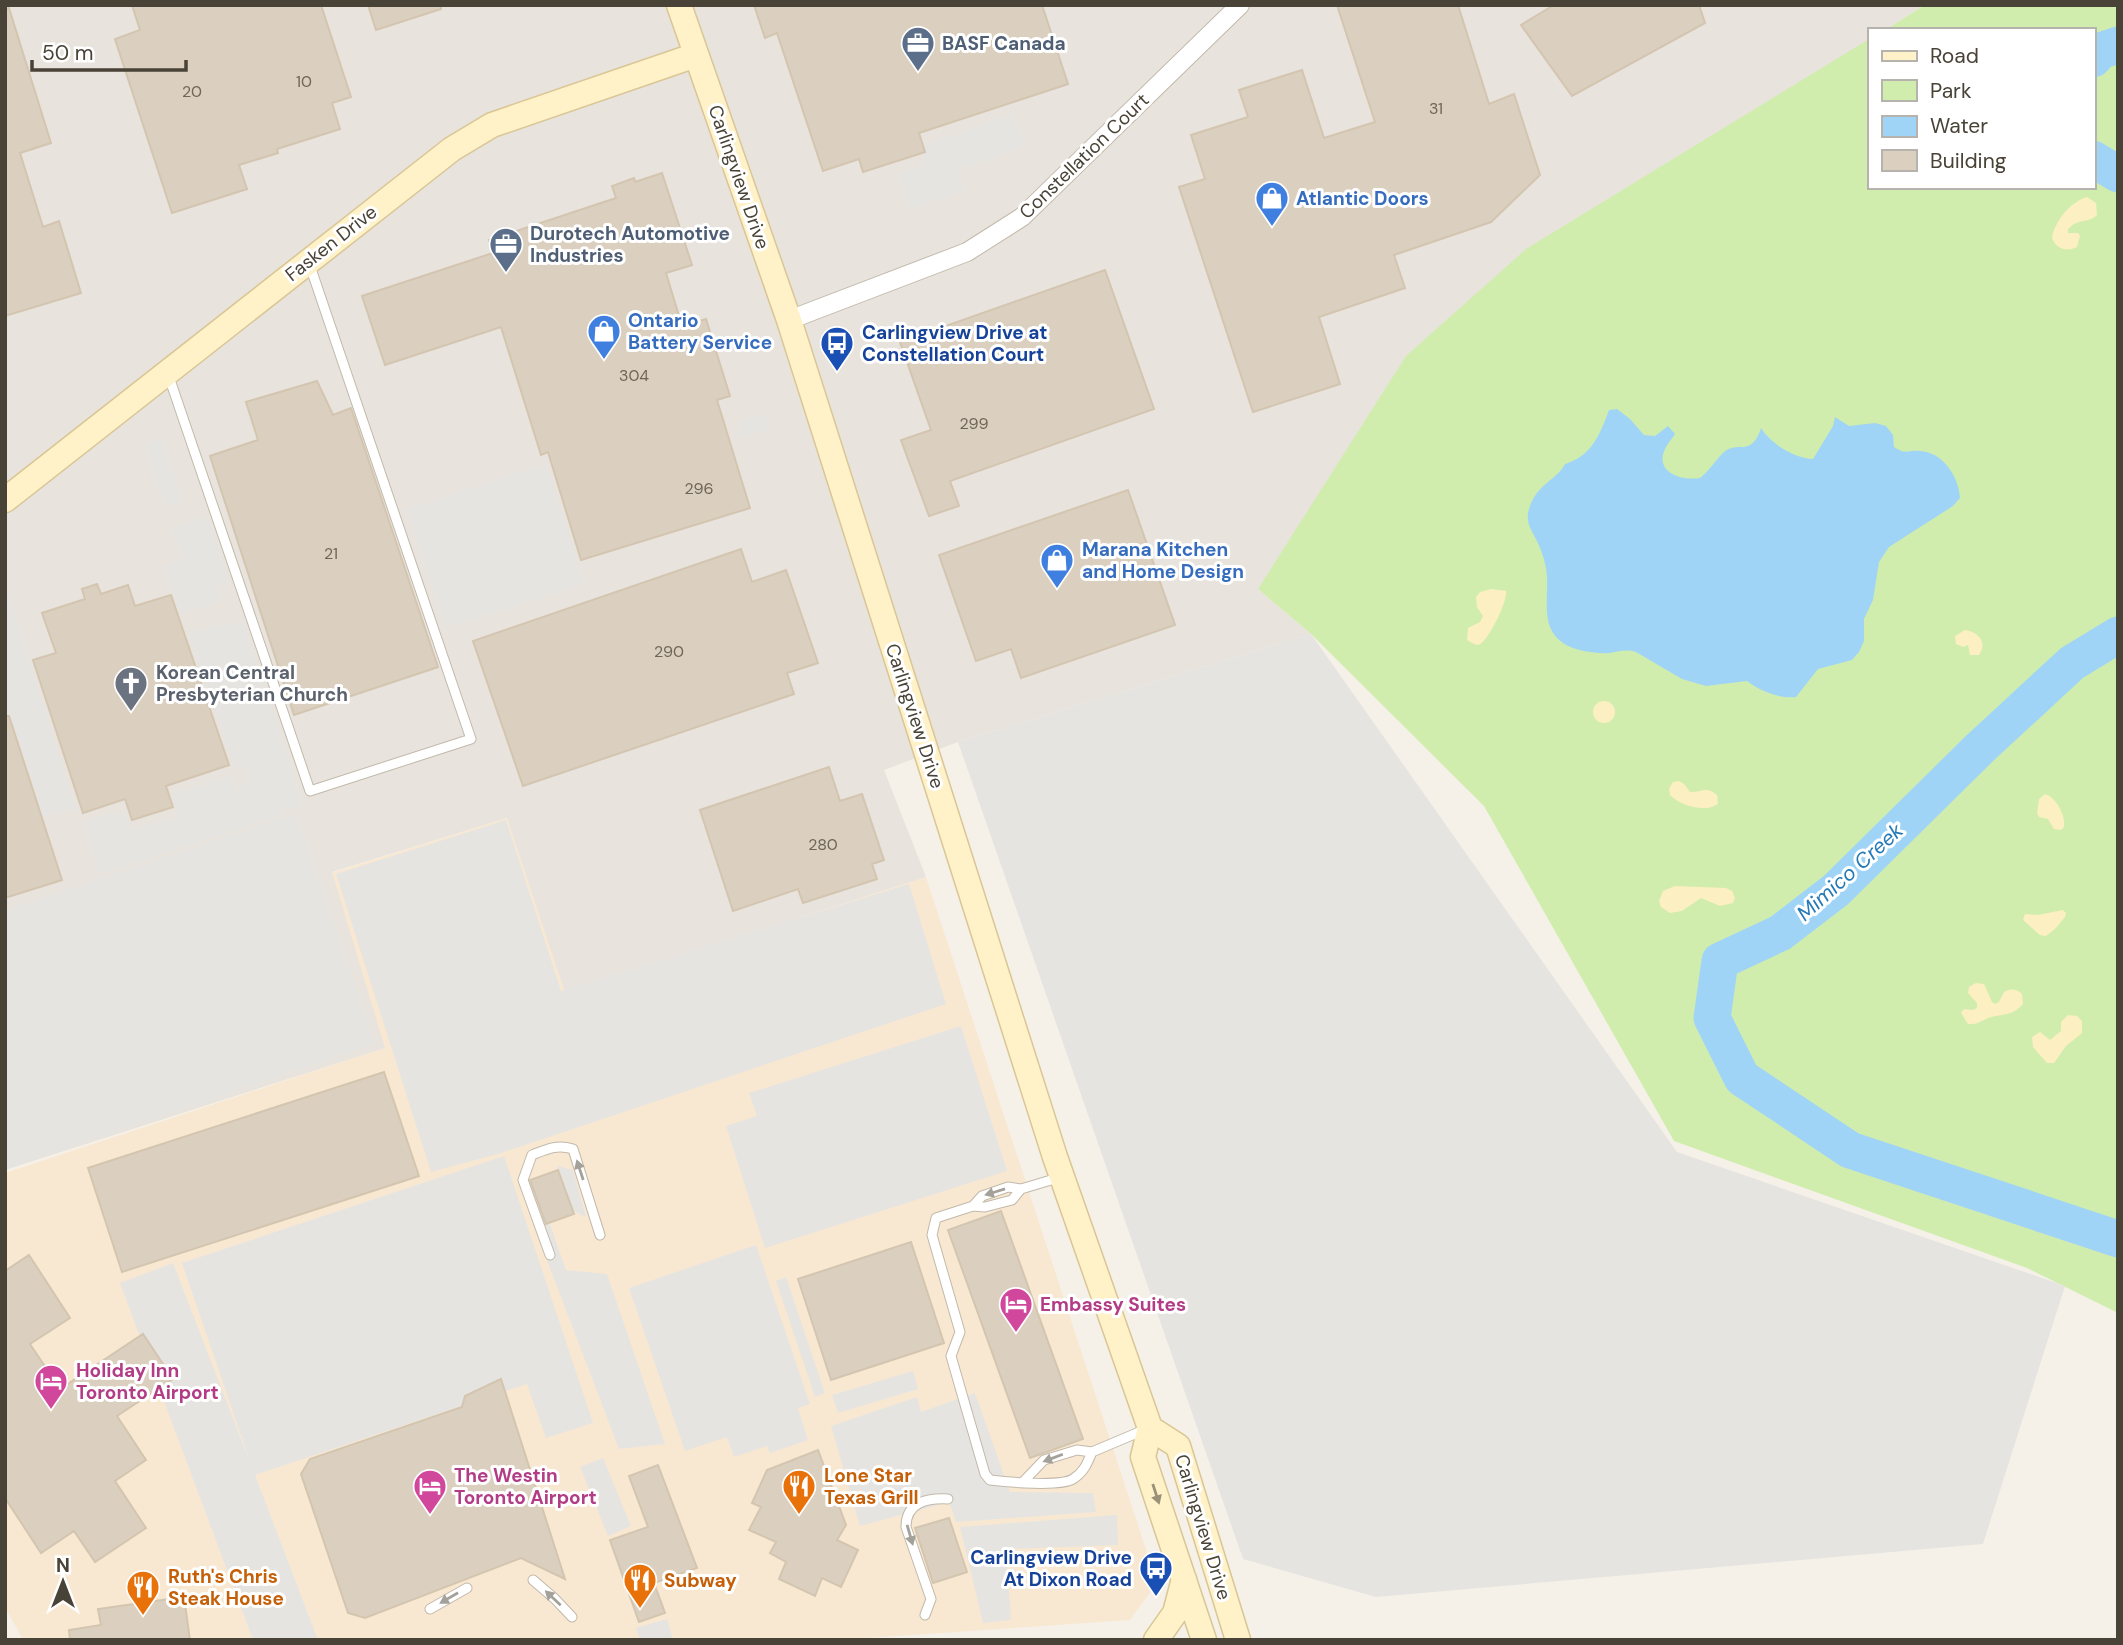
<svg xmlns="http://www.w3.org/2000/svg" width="2123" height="1645" font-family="'DM Sans',sans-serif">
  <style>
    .commercial { fill: #f8e8d2 }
    .industrial { fill: #e8e3dd }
    .green { fill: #d1edae }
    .sand { fill: #fcefc1 }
    .parking { fill: #e6e4e0 }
    .water { fill: #a0d4f6 }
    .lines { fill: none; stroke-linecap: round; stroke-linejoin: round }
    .river { stroke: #a0d4f6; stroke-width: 37 }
    .building { fill: #dbd0bf; stroke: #d3c5af; stroke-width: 2 }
    .lane-casing { stroke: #c2b9aa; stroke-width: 11 }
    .street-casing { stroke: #c2b9aa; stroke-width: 20 }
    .secondary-casing { stroke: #d9c694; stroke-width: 27 }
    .lane { stroke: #fff; stroke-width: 9 }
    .street { stroke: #fff; stroke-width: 18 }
    .secondary { stroke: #fff1c8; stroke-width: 24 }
    .oneway { fill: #a4a09a }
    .oneway2 { fill: #9b9178 }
    .labels { text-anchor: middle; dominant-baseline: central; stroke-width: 6; stroke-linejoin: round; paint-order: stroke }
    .number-label { font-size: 16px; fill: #6e6658 }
    .service-label { font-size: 19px; font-weight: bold; fill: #4e5e75; stroke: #fff; text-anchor: start }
    .street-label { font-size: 19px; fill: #494236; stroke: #fff }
    .shop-label { font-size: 19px; font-weight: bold; fill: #366cbe; stroke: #fff; text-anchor: start }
    .transit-label { font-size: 19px; font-weight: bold; fill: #164399; stroke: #fff; text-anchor: start }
    .worship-label { font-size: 19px; font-weight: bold; fill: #5b616d; stroke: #fff; text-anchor: start }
    .hotel-label { font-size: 19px; font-weight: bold; fill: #b23c85; stroke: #fff; text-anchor: start }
    .food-label { font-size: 19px; font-weight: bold; fill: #c56008; stroke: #fff; text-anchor: start }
    .water-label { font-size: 21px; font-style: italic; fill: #247ab6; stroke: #fff }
  </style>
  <rect width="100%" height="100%" fill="#f5f1e8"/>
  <!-- commercial -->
  <path class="commercial" d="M507,818L566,993L926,877L1157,1583L1130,1620L839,1640H23L5,1607V1173L384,1048L331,873Z"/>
  <!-- industrial -->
  <path class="industrial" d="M5,5H1925L1885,30H1869V39L1259,590L1311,634L958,742L884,770L926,877L565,993L507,818L332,872L385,1048L5,1170Z"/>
  <!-- green -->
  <path class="green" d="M1925,5H2118V1313L2027,1268L1674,1141L1484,806L1311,634L1258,589L1406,356L1526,249L1869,39V187H2093V30H1885Z"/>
  <!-- sand -->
  <path class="sand" d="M2087,197L2096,203L2097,215C2088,224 2080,217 2068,229V233H2078L2080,236L2077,247C2067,252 2056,249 2052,238C2055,221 2070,202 2087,197Z
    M1491,589L1506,591C1508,600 1488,643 1478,645C1475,645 1469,641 1467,640L1468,628L1480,622L1483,616L1477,607L1476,597L1480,592Z
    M1965,630C1978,632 1988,642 1979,655H1970L1968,645L1963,647L1956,644L1955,636Z
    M1593 712a11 11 0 1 1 22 0a11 11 0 1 1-22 0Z
    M1679,781L1684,784L1690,792C1701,793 1706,785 1717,795L1718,804C1705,813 1681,806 1670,795L1669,789L1673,782Z
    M2045,794C2056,797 2066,816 2064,827L2061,830L2054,829L2048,819L2039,817L2037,813L2039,799Z
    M1675,886L1726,888L1732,891L1735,898L1733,903L1720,906L1701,898L1682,911L1670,913L1661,907L1659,901L1663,891Z
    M2063,910L2066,913L2065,917L2055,929L2046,936L2040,935L2023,920L2025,914L2038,915Z
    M1976,983L1984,984L1992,1002L1995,1004L1999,1002L2004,992C2011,988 2017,989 2022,994L2023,1004C2014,1015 2004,1014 1991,1017C1982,1020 1978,1025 1968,1024L1961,1013L1964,1009L1973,1010L1977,1008V1003L1968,993L1969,987Z
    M2068,1015L2077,1016L2082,1021V1033L2066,1046L2054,1063H2047L2033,1047L2032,1037L2040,1032L2050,1040L2061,1031V1022Z"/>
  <!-- parking -->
  <path class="parking" d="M1013,114L1025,146L957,171L964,191L910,210L898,174L926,164L921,147Z
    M766,413L770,430L741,438L737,422Z
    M162,438L182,501L165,507L145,444Z
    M546,464L584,584L445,628L407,509Z
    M209,516L230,581L218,585L223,600L180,614L164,567L182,560L172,528Z
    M5,582L76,809L37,818L5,713Z
    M230,621L232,626L244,622L303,805L281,810L282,815L99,874L83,822L123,811L131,831L178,816L172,794L231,776L238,793L247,781L250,769L237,772L188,635Z
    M1311,634L1677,1152L2065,1286L1983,1544L1376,1597L1243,1559L958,742Z
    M296,813L375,1044L5,1169V911Z
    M506,820L561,991L909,884L946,1004L498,1154L431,1172L336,874Z
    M961,1026L1007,1171L765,1248L726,1126L757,1116L749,1093Z
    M504,1156L593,1423L546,1438L527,1384L255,1475L318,1640H253L120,1283L173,1263L250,1462L182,1263Z
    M557,1166L573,1170L586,1217L571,1210Z
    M547,1216L566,1270L607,1274L665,1444L619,1449L532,1221Z
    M756,1245L810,1404L798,1408L808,1440L770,1453L767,1446L734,1457L727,1437L685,1451L629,1288Z
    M786,1277L825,1393L815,1397L776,1281Z
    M913,1371L918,1389L838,1413L832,1395Z
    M975,1393L1010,1492L1093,1493L1096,1512L956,1522L949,1502L860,1526L831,1426L917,1397L921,1412Z
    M603,1458L631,1526L608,1536L580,1467Z
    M1117,1515L1118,1545L1006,1549L1011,1620L983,1623L960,1527Z
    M667,1619L673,1640H640L636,1628Z"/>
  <!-- water -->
  <path class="water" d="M1617,409L1630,419L1644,435L1655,436L1668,426L1675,434C1672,439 1667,444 1665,449C1654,473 1683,481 1700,478C1709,471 1715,461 1723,453C1737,439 1751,459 1761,428C1771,444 1794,458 1813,459L1833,426L1835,417L1849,426L1875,423L1886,426L1893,435L1894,447C1906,455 1907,450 1920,451C1943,452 1959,477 1960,498L1953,506L1889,547L1879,562L1873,600L1864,619V641L1859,652L1852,660L1818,669L1796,697C1780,699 1760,691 1747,681L1706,686L1682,679L1636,652C1626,649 1620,651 1610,653C1597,654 1574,651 1563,643C1541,628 1548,602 1547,579C1547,569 1544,558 1540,548C1535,533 1524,526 1529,509C1536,484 1557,480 1565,464C1592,456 1600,434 1609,410Z"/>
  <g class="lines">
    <!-- river -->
    <path class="river" d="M2093,59L2100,51L2118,45
      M2093,159L2118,174
      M2118,635L2072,663L1980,748L1836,890L1780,933L1720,961L1712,1018L1742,1078L1850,1150L2118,1239"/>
  </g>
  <!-- building -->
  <path class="building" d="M132,5H321L351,97L332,103L340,129L277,149L278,153L239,165L247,189L172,213L115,39L140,30Z
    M368,5H441V9L376,30Z
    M754,5H1042L1068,84L919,133L925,152L863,172L859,159L823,171L777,33L765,38Z
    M1337,5H1458L1489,104L1514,94L1540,175L1491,222L1394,255L1405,288L1319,317L1340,384L1253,412L1179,187L1205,179L1191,135L1248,117L1239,90L1302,70L1324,138L1375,122Z
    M1554,5H1699L1705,23L1572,96L1521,25Z
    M9,8L51,143L20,153L43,227L59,221L81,293L5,316V9Z
    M662,173L692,265L666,273L682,326L706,319L730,396L717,400L750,508L581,560L548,452L541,455L501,327L385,365L362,296L493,253L489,240L616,198L612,186L634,178L635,182Z
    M1105,270L1154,409L950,481L959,506L929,516L901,440L931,430L900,342Z
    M317,381L333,415L351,408L438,667L294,715L210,456L258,440L246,402Z
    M1128,490L1175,625L1021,678L1011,649L976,661L939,555Z
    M741,549L752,582L786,570L818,663L787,673L794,694L523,786L473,641Z
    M97,584L101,594L128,585L135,606L171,595L229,765L166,786L173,807L132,820L125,799L83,813L33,660L56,653L42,613L85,599L82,589Z
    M5,716H9L62,880L5,898Z
    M829,767L840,801L862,794L884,860L872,864L877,879L803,903L798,889L733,911L700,810Z
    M384,1072L419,1176L122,1272L88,1168Z
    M558,1170L574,1214L546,1224L530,1180Z
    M1001,1211L1083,1439L1030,1458L948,1230Z
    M911,1242L944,1343L831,1380L798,1279Z
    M29,1255L70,1318L30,1344L60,1389L143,1334L173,1379L117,1416L146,1460L115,1481L146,1528L95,1562L74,1531L41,1553L5,1498V1271Z
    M501,1379L565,1579L521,1558L365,1618L348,1613L301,1474L310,1459L462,1407L465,1396Z
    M818,1450L846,1525L837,1540L858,1550L841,1587L822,1578L815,1596L779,1579L786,1562L770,1553L776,1542L749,1530L761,1507L752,1503L767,1470Z
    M658,1465L697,1568L654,1583L665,1613L639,1622L610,1540L648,1527L629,1476Z
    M949,1518L967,1572L933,1583L915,1528Z
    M184,1597L190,1640H70L69,1630L101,1625L98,1609Z"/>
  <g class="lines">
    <defs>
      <path id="lane" d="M168,374L310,791L471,739L309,263
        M1021,1189L1012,1200L985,1207L973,1206L936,1218L932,1235L960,1332L951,1356L985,1474L990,1480C1007,1482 1060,1487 1073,1479C1084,1472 1087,1464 1092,1452
        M973,1206L982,1196L1008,1187L1021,1189L1061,1177
        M550,1255L523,1180L532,1155C547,1149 557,1144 573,1149L600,1235
        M1022,1483L1044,1460L1077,1450L1092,1452L1144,1430
        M533,1580L555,1599L572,1617
        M430,1609L467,1588
        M925,1615L931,1599L906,1527C906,1502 927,1498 948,1499"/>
      <path id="street" d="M789,320L967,252L1022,217L1240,5"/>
      <path id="secondary" d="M679,5L789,320L1055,1157L1150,1428L1143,1457L1204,1640
        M5,500L452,149L492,125L696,55
        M1150,1428L1178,1446L1238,1640
        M1156,1640L1175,1613L1184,1579"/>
    </defs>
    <!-- lane casing -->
    <use href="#lane" class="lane-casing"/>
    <!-- street casing -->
    <use href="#street" class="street-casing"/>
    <!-- secondary casing -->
    <use href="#secondary" class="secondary-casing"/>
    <!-- lane -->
    <use href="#lane" class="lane"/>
    <!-- street -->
    <use href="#street" class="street"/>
    <!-- secondary -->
    <use href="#secondary" class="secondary"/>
  </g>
  <!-- one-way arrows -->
  <defs><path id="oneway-solid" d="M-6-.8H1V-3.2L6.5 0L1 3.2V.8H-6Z" transform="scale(1.75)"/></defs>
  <g class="oneway">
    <use href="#oneway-solid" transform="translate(580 1170) rotate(-108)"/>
    <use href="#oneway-solid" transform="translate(995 1192) rotate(163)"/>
    <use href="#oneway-solid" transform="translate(1053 1458) rotate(159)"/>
    <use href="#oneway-solid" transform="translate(910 1535) rotate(74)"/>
    <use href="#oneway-solid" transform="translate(449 1598) rotate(150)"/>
    <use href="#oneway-solid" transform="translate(553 1598) rotate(-137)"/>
  </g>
  <use class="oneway2" href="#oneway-solid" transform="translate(1156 1494) rotate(72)"/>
  <!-- icons -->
  <defs>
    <symbol id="office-pin" viewBox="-11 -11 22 30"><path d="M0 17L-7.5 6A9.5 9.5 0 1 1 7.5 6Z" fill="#5c6f8a" stroke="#fff"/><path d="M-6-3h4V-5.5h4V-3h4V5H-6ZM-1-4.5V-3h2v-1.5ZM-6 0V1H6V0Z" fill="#fff"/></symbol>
    <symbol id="shop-pin" viewBox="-11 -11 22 30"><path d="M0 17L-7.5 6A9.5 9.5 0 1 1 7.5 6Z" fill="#3f7fe0" stroke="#fff"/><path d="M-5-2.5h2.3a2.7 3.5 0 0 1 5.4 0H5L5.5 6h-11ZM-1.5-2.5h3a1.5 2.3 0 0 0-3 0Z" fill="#fff"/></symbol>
    <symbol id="bus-pin" viewBox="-11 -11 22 30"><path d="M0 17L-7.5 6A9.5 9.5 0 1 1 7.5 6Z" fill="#1a4fb4" stroke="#fff"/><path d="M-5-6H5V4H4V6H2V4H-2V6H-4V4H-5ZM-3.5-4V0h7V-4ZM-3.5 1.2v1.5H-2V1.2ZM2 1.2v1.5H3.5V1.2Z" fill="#fff"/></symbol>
    <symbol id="church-pin" viewBox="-11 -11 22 30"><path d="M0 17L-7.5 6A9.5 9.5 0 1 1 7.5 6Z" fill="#6b7280" stroke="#fff"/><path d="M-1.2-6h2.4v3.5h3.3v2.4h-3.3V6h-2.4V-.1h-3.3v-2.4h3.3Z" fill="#fff"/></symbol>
    <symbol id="hotel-pin" viewBox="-11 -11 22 30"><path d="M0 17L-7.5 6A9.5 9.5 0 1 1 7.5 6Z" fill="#d1479c" stroke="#fff"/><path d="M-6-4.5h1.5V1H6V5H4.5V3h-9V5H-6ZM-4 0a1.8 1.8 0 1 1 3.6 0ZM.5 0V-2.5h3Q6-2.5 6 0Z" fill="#fff"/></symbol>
    <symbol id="restaurant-pin" viewBox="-11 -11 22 30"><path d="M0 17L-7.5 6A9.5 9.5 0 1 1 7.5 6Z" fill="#e8710a" stroke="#fff"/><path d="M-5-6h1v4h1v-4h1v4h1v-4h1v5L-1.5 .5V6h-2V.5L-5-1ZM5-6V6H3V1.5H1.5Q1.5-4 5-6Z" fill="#fff"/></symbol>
  </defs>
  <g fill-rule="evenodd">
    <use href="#office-pin" x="899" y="24" width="38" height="52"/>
    <use href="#shop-pin" x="1253" y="179" width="38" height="52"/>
    <use href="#office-pin" x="487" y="225" width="38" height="52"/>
    <use href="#shop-pin" x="585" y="312" width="38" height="52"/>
    <use href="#bus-pin" x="818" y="324" width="38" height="52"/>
    <use href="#shop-pin" x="1038" y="541" width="38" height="52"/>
    <use href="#church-pin" x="112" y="664" width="38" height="52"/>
    <use href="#hotel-pin" x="997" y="1285" width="38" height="52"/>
    <use href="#hotel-pin" x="32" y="1362" width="38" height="52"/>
    <use href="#hotel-pin" x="411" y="1467" width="38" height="52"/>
    <use href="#restaurant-pin" x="780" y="1467" width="38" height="52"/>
    <use href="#bus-pin" x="1137" y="1549" width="38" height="52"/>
    <use href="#restaurant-pin" x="621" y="1561" width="38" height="52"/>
    <use href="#restaurant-pin" x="124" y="1568" width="38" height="52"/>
  </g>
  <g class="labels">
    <!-- number labels -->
    <g class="number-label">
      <text x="304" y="81">10</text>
      <text x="192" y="91">20</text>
      <text x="1436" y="108">31</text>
      <text x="634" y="375">304</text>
      <text x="974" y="423">299</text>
      <text x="699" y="488">296</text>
      <text x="331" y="553">21</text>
      <text x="669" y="651">290</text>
      <text x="823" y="844">280</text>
    </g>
    <!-- service labels -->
    <g class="service-label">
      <text x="942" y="43">BASF Canada</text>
      <text x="530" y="233">Durotech Automotive<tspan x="530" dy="22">Industries</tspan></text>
    </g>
    <!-- street labels -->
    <g class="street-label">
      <text transform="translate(1084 156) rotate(-44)">Constellation Court</text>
      <text transform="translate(739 177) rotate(71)">Carlingview Drive</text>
      <text transform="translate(331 243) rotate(-38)">Fasken Drive</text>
      <text transform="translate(915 716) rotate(72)">Carlingview Drive</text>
      <text transform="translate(1203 1527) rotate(73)">Carlingview Drive</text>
    </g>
    <!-- shop labels -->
    <g class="shop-label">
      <text x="1296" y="198">Atlantic Doors</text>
      <text x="628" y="320">Ontario<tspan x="628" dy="22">Battery Service</tspan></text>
      <text x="1082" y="549">Marana Kitchen<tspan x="1082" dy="22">and Home Design</tspan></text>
    </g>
    <!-- transit labels -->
    <g class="transit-label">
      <text x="862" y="332">Carlingview Drive at<tspan x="862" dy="22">Constellation Court</tspan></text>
      <text x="1132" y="1557" text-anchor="end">Carlingview Drive<tspan x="1132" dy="22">At Dixon Road</tspan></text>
    </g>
    <!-- worship labels -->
    <g class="worship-label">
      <text x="156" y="672">Korean Central<tspan x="156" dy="22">Presbyterian Church</tspan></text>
    </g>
    <!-- hotel labels -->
    <g class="hotel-label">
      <text x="1040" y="1304">Embassy Suites</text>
      <text x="76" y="1370">Holiday Inn<tspan x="76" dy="22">Toronto Airport</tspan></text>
      <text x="454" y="1475">The Westin<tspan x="454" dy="22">Toronto Airport</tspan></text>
    </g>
    <!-- food labels -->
    <g class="food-label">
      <text x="824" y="1475">Lone Star<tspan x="824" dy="22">Texas Grill</tspan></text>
      <text x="168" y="1576">Ruth's Chris<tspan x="168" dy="22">Steak House</tspan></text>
      <text x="664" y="1580">Subway</text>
    </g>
    <!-- water labels -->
    <g class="water-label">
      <text transform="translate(1850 872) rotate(-42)">Mimico Creek</text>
    </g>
  </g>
  <!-- border -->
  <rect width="2123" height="1645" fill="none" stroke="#494236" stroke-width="14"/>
  <!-- legend -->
  <rect x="1868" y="28" width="228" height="161" fill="#ffffff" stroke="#b6b3af" stroke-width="2"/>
  <rect x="1882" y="51" width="35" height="10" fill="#fff1c8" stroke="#b6b3af" stroke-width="2"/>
  <text x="1930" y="63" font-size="21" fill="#494236">Road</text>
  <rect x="1882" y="80" width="35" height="21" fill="#d1edae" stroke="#b6b3af" stroke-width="2"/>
  <text x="1930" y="98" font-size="21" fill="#494236">Park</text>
  <rect x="1882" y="116" width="35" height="21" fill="#a0d4f6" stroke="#b6b3af" stroke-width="2"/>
  <text x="1930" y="133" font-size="21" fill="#494236">Water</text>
  <rect x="1882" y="150" width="35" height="21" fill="#dbd0bf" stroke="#b6b3af" stroke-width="2"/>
  <text x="1930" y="168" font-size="21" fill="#494236">Building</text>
  <!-- north arrow -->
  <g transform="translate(63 1582)" stroke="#ffffff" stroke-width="5" paint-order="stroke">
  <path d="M0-5L12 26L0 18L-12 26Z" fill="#494236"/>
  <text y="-10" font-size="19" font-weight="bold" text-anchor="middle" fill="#494236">N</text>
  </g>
  <!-- scale -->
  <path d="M32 60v10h154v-10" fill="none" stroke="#494236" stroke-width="3.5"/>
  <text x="42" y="60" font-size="21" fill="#494236" stroke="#ffffff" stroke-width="5" paint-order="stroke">50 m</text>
</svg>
